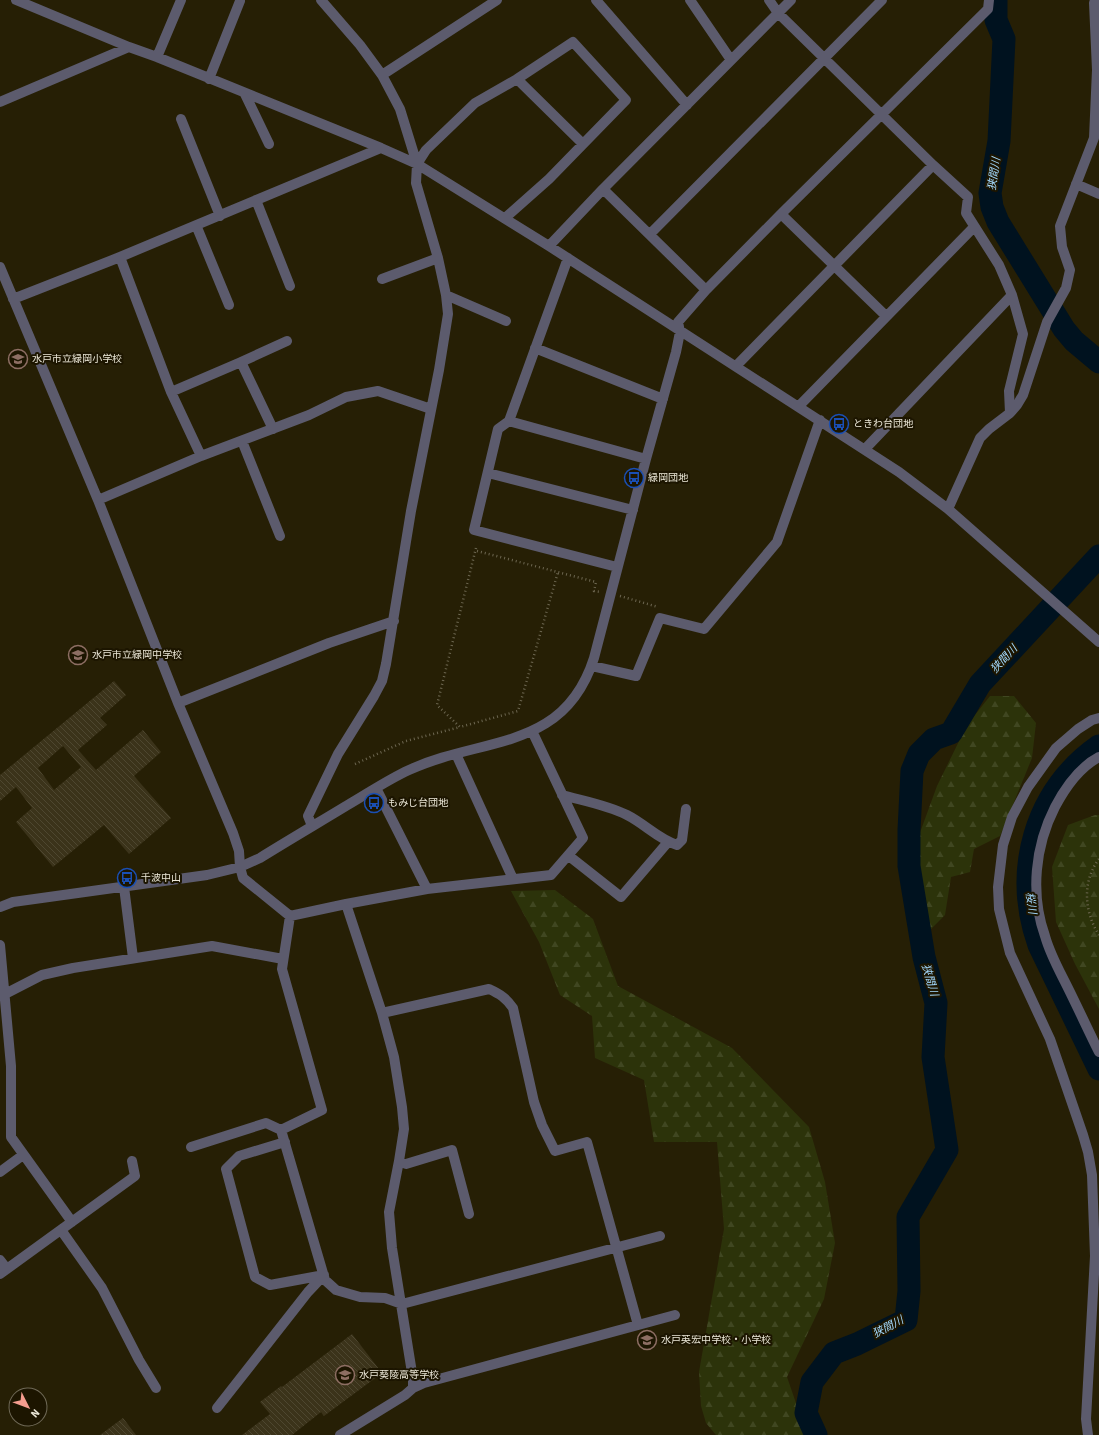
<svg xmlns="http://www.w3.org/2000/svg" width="1099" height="1435" font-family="'Source Sans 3','Noto Sans JP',sans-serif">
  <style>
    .forest { fill: url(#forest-firs) }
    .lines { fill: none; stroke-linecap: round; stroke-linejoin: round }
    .river { stroke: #00121f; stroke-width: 23 }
    .building { fill: url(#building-back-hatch); fill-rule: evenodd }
    .path { stroke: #6d6751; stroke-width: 2.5; stroke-dasharray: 1 3; stroke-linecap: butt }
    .minor { stroke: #5c5b6d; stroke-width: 10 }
    .labels { text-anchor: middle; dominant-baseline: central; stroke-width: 4; stroke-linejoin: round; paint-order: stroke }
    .poi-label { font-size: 10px; fill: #ebe7d7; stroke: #1c1500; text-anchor: start }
    .water-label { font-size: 11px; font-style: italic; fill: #a3d9fd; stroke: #1c1500 }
  </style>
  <defs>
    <pattern id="forest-firs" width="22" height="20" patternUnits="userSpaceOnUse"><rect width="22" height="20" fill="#2c330a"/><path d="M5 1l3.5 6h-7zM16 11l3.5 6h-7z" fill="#404721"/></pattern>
    <pattern id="building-back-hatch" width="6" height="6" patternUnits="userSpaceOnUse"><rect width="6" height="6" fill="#3b331a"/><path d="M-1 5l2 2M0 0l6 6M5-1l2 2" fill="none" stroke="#4e4730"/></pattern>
  </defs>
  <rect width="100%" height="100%" fill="#261f05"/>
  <!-- forest -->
  <path class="forest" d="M990,696H1014L1036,723L1032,758L1000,836L974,849L970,872L951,877L945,915L930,930L914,849L937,786L967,725Z
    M1095,815H1099V1009L1075,964L1056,922L1052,867L1068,825Z
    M555,890L593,919L618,986L732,1048L809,1127L825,1182L835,1243L824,1299L787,1377L807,1435H716L706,1423L701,1406L699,1372L724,1229L717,1142H654L644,1080L595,1058L592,1016L560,995L539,942L511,891Z"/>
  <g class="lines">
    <!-- river -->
    <path class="river" d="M996,0V20L1004,39L999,141L990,193L992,207L998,222L1064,329L1074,341L1099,362
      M1099,746C1034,792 1013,871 1039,945L1099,1069
      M816,1435L806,1413L812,1382L834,1353L857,1344L906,1320L909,1291L908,1217L947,1150L933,1057L936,1003L924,957L909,866V830L912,771L919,754L934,739L951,733L980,684L1099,556"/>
  </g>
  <!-- building -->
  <path class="building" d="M114,681L126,695L100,718L107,725L78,750L96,770L143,730L161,752L134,776L171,818L129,854L104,825L53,867L16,822L32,808L16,787L0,801V775ZM63,746L81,767L54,790L38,768Z
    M352,1334L382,1373L324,1416L321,1412L292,1435H242L270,1414L260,1402L281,1386L282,1387Z
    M123,1418L136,1435H100Z"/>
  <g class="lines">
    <!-- path -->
    <path class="path" d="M476,548L437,705L460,727L518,711L558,572
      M477,551L596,582L594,591L601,592
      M620,596L658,607
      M355,764L406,741L460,727
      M1099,859C1082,881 1084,912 1099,935"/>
    <!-- minor -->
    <path class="minor" d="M16,0L129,47L157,57L381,148L417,164L549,246L899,472L948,509L1099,642
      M596,0L687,105
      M690,0L731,60
      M769,0L778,13L933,165L968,197L966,213L999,265L1012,295L1023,334L1009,391L1010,413
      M157,57L181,0
      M382,75L497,0
      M209,79L240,1
      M517,79L583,144
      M245,94L269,144
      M0,102L129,47
      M181,119L220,216
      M417,164L426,150L475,103L517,79L573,42L626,100L549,179L505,218
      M1076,184L1099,194
      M603,189L706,290
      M256,200L290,286
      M781,214L886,316
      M196,225L229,305
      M650,234L882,0
      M549,246L603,189L791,0
      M120,257L171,392L201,456
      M568,258L509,421L498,429L474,530L617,567
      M0,267L98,500L178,703L233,833L239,851L240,867L243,878L290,916L346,904L382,1013L394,1057L402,1107L404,1129L399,1161L389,1212L392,1248L413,1379V1388L405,1395L340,1435
      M382,279L438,258
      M446,295L506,321
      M13,299L120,257L381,148
      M535,348L663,399
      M241,362L287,341
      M736,366L933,165
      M171,392L241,362L273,429
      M798,407L974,227
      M509,421L646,459
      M242,441L280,536
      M865,449L1012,295
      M488,473L633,510
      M98,500L201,456L309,415L346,397L378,391L431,409
      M948,509L980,438L989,429L1010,413L1017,405L1023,395L1047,322L1066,288L1070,270L1062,247L1060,226L1094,138L1097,70L1094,3L1095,0
      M592,666L636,676L660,618L704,629L777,542L820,420
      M178,703L329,643L394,621
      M456,754L513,879
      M1099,757C1080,767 1065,788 1055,807C1035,846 1030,894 1045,936C1050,954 1059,970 1067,986C1078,1008 1088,1030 1099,1052
      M376,788L427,889
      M562,795C584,801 607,805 627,815C645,824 658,839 677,845L682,840L686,809
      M312,826L308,816L338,754L374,696L382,681L386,664L411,511L439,370L448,314L446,295L438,258L416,183L417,164L400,109L382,75L360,45L321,0
      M569,856L621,897L668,842
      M124,887L133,958
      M346,904L427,889L551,875L583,838L532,731
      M0,907L13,902L207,875L240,867L260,858C289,840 318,823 346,806C367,794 387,780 409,770C483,736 564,752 594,658L646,459L676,352L680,332L678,322L706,290L781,214L988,9L989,0
      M0,945L11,1066V1137L72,1222
      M5,994L42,975L73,968L212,946L283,959
      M382,1013L489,989C500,994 506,998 513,1008L534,1102L542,1125L555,1151L587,1142L638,1325
      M281,1130L322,1110L282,969L290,916
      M191,1147L266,1123L281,1130L325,1280L336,1290L360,1297L385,1298L402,1304L660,1236
      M399,1161L406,1164L452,1150L469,1214
      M0,1172L23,1155
      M61,1230L102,1288L139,1360L156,1388
      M0,1260L7,1269
      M0,1274L135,1176L132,1161
      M413,1388L424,1383L675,1315
      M217,1408L308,1292L324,1275L270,1285L255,1277L226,1169L239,1156L285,1142
      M1088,1435L1086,1419L1095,1256L1092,1175L1088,1152L1083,1135L1050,1039L1010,953L999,909L998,887L1003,845L1012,817L1028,787L1056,748L1078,729L1092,720L1099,718"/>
  </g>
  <!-- icons -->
  <defs>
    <symbol id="school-ring" viewBox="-11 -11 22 22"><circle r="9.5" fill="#1c1500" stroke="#8d6e63" stroke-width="1.5"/><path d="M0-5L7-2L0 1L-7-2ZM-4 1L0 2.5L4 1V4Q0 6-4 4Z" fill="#8d6e63"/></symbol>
    <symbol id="bus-ring" viewBox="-11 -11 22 22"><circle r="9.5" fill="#1c1500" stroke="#1a4fb4" stroke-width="1.5"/><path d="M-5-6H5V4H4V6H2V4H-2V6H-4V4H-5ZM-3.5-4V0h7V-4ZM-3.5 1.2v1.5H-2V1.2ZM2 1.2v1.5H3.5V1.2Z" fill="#1a4fb4"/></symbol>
  </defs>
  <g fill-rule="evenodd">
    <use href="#school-ring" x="7" y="348" width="22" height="22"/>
    <use href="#bus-ring" x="828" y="413" width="22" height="22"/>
    <use href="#bus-ring" x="623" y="467" width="22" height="22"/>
    <use href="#school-ring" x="67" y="644" width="22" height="22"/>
    <use href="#bus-ring" x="363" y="792" width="22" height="22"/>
    <use href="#bus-ring" x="116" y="867" width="22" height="22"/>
    <use href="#school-ring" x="636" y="1329" width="22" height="22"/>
    <use href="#school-ring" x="334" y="1364" width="22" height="22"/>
  </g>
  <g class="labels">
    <!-- poi labels -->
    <g class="poi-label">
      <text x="32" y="359">水戸市立緑岡小学校</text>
      <text x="853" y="424">ときわ台団地</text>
      <text x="648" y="478">緑岡団地</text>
      <text x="92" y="655">水戸市立緑岡中学校</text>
      <text x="388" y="803">もみじ台団地</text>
      <text x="141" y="878">千波中山</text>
      <text x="661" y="1340">水戸英宏中学校・小学校</text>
      <text x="359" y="1375">水戸葵陵高等学校</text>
    </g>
    <!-- water labels -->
    <g class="water-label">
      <text transform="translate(994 174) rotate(-81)">狭間川</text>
      <text transform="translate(1004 659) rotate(-47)">狭間川</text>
      <text transform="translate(1031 903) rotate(82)">桜川</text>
      <text transform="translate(930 980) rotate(74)">狭間川</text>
      <text transform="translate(888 1327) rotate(-28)">狭間川</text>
    </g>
  </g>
  <!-- north arrow -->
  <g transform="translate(28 1407) rotate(132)"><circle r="19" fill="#1c1500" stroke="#6f6956"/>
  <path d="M0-3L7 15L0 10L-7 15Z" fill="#f59d8e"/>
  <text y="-6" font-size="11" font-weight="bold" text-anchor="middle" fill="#ebe7d7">N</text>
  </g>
</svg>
